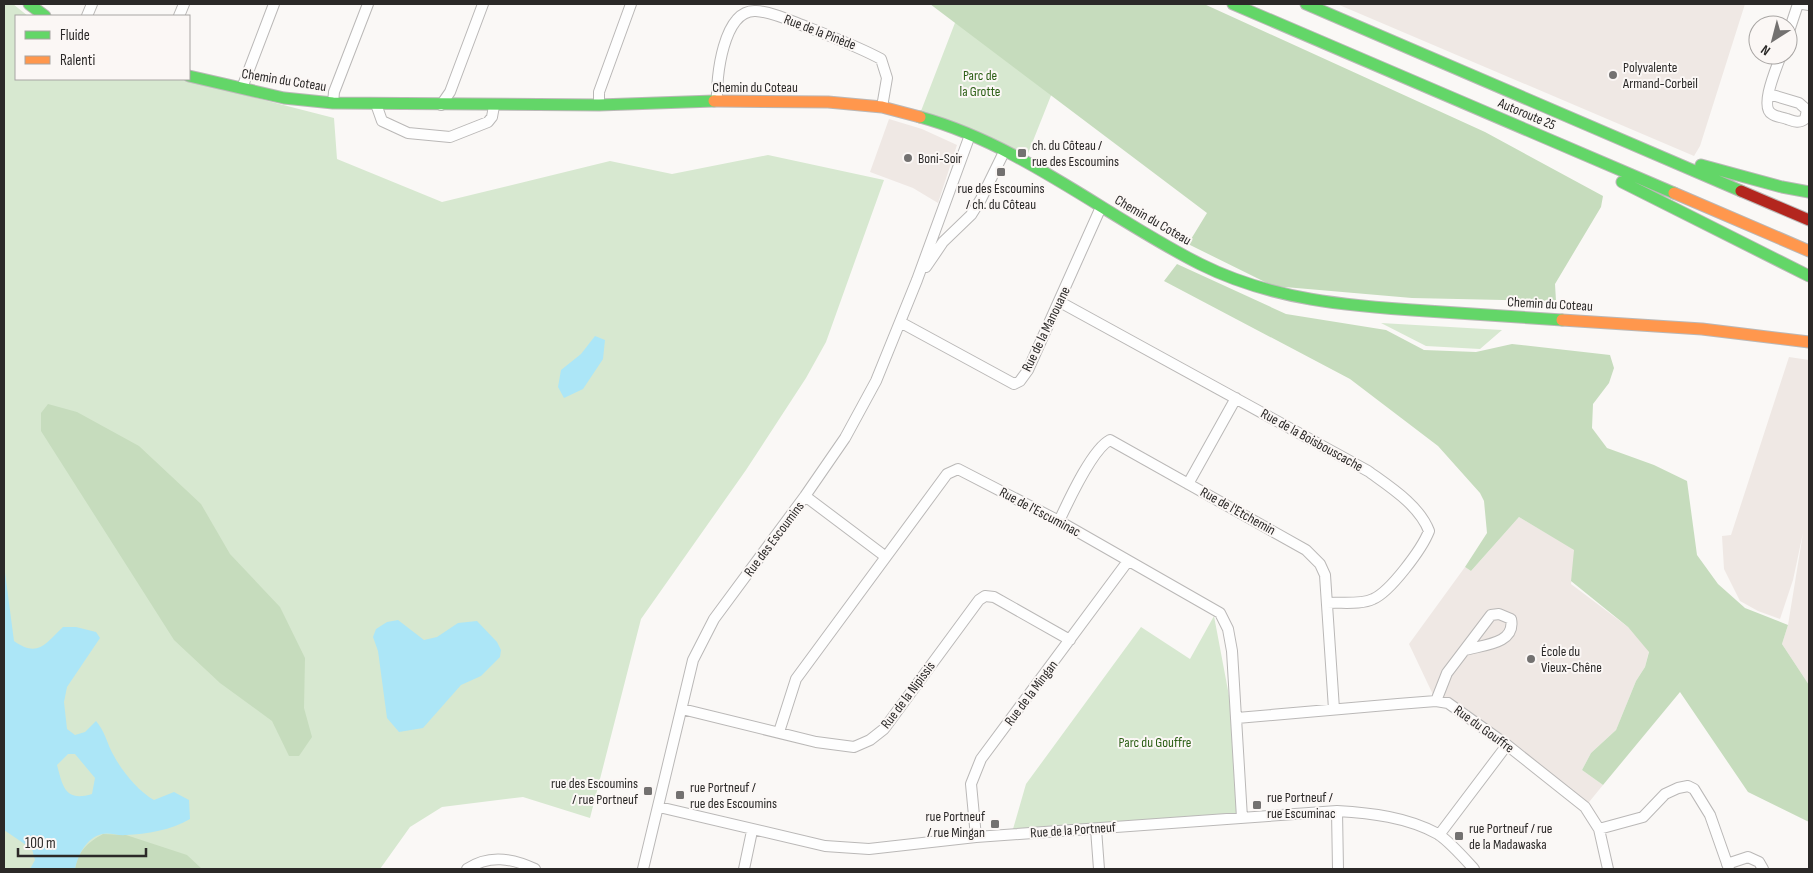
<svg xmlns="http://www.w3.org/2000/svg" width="1813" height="873" font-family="'Sofia Sans Condensed',sans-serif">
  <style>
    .built { fill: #efe8e4 }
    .green { fill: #d7e8d0 }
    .forest { fill: #c6dcbd }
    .water { fill: #ace6f7; fill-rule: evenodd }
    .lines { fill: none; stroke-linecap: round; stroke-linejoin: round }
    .street-casing { stroke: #bab8b7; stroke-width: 12 }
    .fast-casing { stroke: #bab8b7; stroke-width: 13 }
    .slow-casing { stroke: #bab8b7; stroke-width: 13 }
    .jam-casing { stroke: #bab8b7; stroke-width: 13 }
    .street { stroke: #fefefe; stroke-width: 10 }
    .fast { stroke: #63d668; stroke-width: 11 }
    .slow { stroke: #ff974d; stroke-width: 11 }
    .jam { stroke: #b3261e; stroke-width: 11 }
    .poi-dot { fill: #737170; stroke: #fbf7f5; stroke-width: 2 }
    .labels { text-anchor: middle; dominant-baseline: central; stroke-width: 4; stroke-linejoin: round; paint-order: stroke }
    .street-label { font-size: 14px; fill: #2b2928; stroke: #fbf7f5 }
    .poi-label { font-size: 14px; fill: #2b2928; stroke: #fbf7f5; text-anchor: start }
    .park-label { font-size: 14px; fill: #2b5e14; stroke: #fbf7f5 }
  </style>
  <rect width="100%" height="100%" fill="#faf8f6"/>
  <!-- built -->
  <path class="built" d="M1337,4H1745L1700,146L1694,156Z
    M889,119L922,129L957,145L938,203L913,188L870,172Z
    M1789,357L1809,360V685L1782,644L1788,625L1803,533L1793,580L1780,619L1758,611L1740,601L1724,569L1722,536L1731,535Z
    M1519,517L1575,550L1571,584L1628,627L1649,651L1645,667L1636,681L1616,730L1591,753L1582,770L1603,785L1585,807L1507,745L1436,701L1409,644L1465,567L1471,571Z"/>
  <!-- green -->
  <path class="green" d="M4,4H13L28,16H16V79H182L334,118L337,159L442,202L610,161L672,174L768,155L884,180L826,342L806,378L746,470L641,619L590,818L523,797L442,807L410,827L380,869H4Z
    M958,15L1056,83L1027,156L974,130L921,111Z
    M1381,323L1502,330L1480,349L1426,346Z
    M1214,616L1233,717L1239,815L1011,836L1026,784L1141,627L1190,659Z"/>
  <!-- forest -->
  <path class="forest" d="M930,4H1204L1485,132L1603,196L1601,207L1555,284L1556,301L1412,298L1273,286L1188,244L1207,213Z
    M1177,264L1286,314L1386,330L1424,350L1476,352L1512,344L1610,355L1614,368L1609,383L1593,404L1592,428L1607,448L1654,465L1687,481L1697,555L1718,584L1745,608L1788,625L1782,644L1809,685V822L1748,792L1680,692L1603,785L1582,770L1591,753L1616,730L1636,681L1645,667L1649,652L1628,627L1571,581L1574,550L1519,517L1471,571L1465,567L1487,533L1484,501L1480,493L1438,446L1350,379L1164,281Z
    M48,404L77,412L139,446L201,504L230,554L280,607L305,658L304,708L312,737L299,756H289L272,721L220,683L174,640L41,431V413Z
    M103,834L126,835L187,855L202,869H75C78,851 87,843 103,834Z"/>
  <!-- water -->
  <path class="water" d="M595,336L605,340L603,359L583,389L564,398L558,387L561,370L581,354Z
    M4,565L14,641C38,658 45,644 63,627H76L96,632L100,638L67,687L64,702L67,729L75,735L85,732L96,721C105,731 107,744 114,756C122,771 139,792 154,800L174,792L189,800L190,819C172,830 146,834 126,835C118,836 109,832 102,834C86,838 78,855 75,869H30L35,860L32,849L4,830ZM68,754H75L95,778L92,794C65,802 63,787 57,765Z
    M398,620L424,640L437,637L458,623L477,621L497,642L501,650L500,657L481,676L461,685L423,728L399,732L387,718L378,651L373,637L376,629L387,622Z"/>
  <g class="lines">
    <defs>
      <path id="street" d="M1803,4L1809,5
        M87,16L92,4
        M179,16L184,4
        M1788,34L1798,4
        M242,88L274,4
        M1769,94L1799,103L1807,110L1805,119C1799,124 1793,121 1787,119C1782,117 1776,117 1772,114C1759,107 1777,67 1781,55
        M717,101C716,78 723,9 756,11C773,12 791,21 807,27C832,37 857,46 881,59L887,78L882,107
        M333,103L334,92L368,4
        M376,104L382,121L408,133L450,137L488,122L492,117L494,106
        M441,105L450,92L483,4
        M599,105V92L631,4
        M926,267L943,242L971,215L981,199L1004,152
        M1060,302L1368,471C1390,487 1419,505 1429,531C1422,549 1390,592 1373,599C1361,605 1341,602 1327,603
        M900,322L1014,384L1020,381L1028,370L1101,207
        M1188,484L1236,398
        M805,496L886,557
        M1059,521C1068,502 1092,449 1110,440L1306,550L1320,564L1325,575L1334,709
        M1436,701L1447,673L1491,615L1499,614L1511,619C1516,644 1483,645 1465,650
        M682,709L816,742L854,747L870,740L884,729L979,600L985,596L994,597L1070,640
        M1237,718L1398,704L1436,701L1448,703L1507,745L1585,807L1599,829L1608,869
        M779,732L796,679L947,474L958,469L1059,521L1220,613L1228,629L1232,651L1242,818
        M659,807L825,846L869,849L976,837L1337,811C1371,813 1407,817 1438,834C1450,842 1464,858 1474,869
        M1337,811L1338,869
        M1096,829L1099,869
        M1599,829L1643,817L1665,794L1678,788L1688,786L1694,789L1710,815L1729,869
        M1439,835L1507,745
        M976,837L971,784L981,759L1128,561
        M1727,864L1748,857L1759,862L1763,869
        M467,869C489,854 512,858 535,869
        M643,869L693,660L714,619L805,496L845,438L876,381L917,280L970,135
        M744,869L752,831"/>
      <path id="fast" d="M29,4L45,16
        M1233,4L1674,193
        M1306,4L1741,191
        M189,76L284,98L333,103L599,105L714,101
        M920,117C1022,145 1107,217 1200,264C1272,300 1348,306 1427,311C1472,314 1517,317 1562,320
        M1701,165L1782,187L1809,192
        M1622,182L1809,276"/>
      <path id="slow" d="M714,101L828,102L882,107L920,117
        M1674,193L1809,251
        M1562,320L1702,329L1809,342"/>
      <path id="jam" d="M1741,191L1809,220"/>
    </defs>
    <!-- street casing -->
    <use href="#street" class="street-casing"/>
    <!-- fast casing -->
    <use href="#fast" class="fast-casing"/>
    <!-- slow casing -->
    <use href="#slow" class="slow-casing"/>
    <!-- jam casing -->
    <use href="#jam" class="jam-casing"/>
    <!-- street -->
    <use href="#street" class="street"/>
    <!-- fast -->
    <use href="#fast" class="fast"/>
    <!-- slow -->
    <use href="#slow" class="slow"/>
    <!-- jam -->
    <use href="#jam" class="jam"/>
  </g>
  <!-- markers -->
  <g class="poi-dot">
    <circle cx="1613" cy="75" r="5"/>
    <rect x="1017" y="148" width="10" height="10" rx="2.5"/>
    <circle cx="908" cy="158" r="5"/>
    <rect x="996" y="167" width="10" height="10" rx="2.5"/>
    <circle cx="1531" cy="659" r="5"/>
    <rect x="643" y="786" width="10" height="10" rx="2.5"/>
    <rect x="675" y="790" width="10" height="10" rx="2.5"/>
    <rect x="1252" y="800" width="10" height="10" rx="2.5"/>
    <rect x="990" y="819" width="10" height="10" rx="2.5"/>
    <rect x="1454" y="831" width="10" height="10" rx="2.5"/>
  </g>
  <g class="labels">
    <!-- street labels -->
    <g class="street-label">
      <text transform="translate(820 32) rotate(21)">Rue de la Pinède</text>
      <text transform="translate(284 80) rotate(9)">Chemin du Coteau</text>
      <text x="755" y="87">Chemin du Coteau</text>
      <text transform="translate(1527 114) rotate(23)">Autoroute 25</text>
      <text transform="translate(1153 220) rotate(30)">Chemin du Coteau</text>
      <text transform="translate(1550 304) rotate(3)">Chemin du Coteau</text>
      <text transform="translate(1046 329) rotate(-64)">Rue de la Manouane</text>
      <text transform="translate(1312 440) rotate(29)">Rue de la Boisbouscache</text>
      <text transform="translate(1238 511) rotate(29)">Rue de l'Etchemin</text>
      <text transform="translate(1040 512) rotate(28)">Rue de l'Escuminac</text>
      <text transform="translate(774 539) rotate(-53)">Rue des Escoumins</text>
      <text transform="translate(1031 693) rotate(-53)">Rue de la Mingan</text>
      <text transform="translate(908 695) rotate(-53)">Rue de la Nipissis</text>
      <text transform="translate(1484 729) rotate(36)">Rue du Gouffre</text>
      <text transform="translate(1073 830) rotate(-4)">Rue de la Portneuf</text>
    </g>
    <!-- poi labels -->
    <g class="poi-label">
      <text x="1623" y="67">Polyvalente<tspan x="1623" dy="16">Armand-Corbeil</tspan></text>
      <text x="1032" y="145">ch. du Côteau /<tspan x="1032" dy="16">rue des Escoumins</tspan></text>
      <text x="918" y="158">Boni-Soir</text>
      <text x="1001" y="188" text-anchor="middle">rue des Escoumins<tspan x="1001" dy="16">/ ch. du Côteau</tspan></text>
      <text x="1541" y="651">École du<tspan x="1541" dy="16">Vieux-Chêne</tspan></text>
      <text x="638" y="783" text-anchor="end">rue des Escoumins<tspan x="638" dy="16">/ rue Portneuf</tspan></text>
      <text x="690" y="787">rue Portneuf /<tspan x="690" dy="16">rue des Escoumins</tspan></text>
      <text x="1267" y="797">rue Portneuf /<tspan x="1267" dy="16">rue Escuminac</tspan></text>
      <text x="985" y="816" text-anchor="end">rue Portneuf<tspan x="985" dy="16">/ rue Mingan</tspan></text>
      <text x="1469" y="828">rue Portneuf / rue<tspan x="1469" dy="16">de la Madawaska</tspan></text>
    </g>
    <!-- park labels -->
    <g class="park-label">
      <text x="980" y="75">Parc de<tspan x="980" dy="16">la Grotte</tspan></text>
      <text x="1155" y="742">Parc du Gouffre</text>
    </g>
  </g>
  <!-- border -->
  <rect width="1813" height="873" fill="none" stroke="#2b2928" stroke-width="10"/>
  <!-- legend -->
  <rect x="15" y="15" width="175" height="65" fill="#fbf7f5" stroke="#a8a5a3"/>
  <rect x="25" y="31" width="25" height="8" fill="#63d668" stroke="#a8a5a3"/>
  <text x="60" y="40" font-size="15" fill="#2b2928">Fluide</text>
  <rect x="25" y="56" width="25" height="8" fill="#ff974d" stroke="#a8a5a3"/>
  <text x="60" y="65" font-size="15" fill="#2b2928">Ralenti</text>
  <!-- north arrow -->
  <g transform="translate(1773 40) rotate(216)"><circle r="24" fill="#fbf7f5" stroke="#a8a5a3"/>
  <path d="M0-4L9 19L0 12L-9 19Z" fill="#737170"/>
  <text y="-8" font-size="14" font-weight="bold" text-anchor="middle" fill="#2b2928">N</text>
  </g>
  <!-- scale -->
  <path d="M18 848v8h128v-8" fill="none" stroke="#2b2928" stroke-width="2.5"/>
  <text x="25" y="848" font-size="15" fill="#2b2928" stroke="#fbf7f5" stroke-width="4" paint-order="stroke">100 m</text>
</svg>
